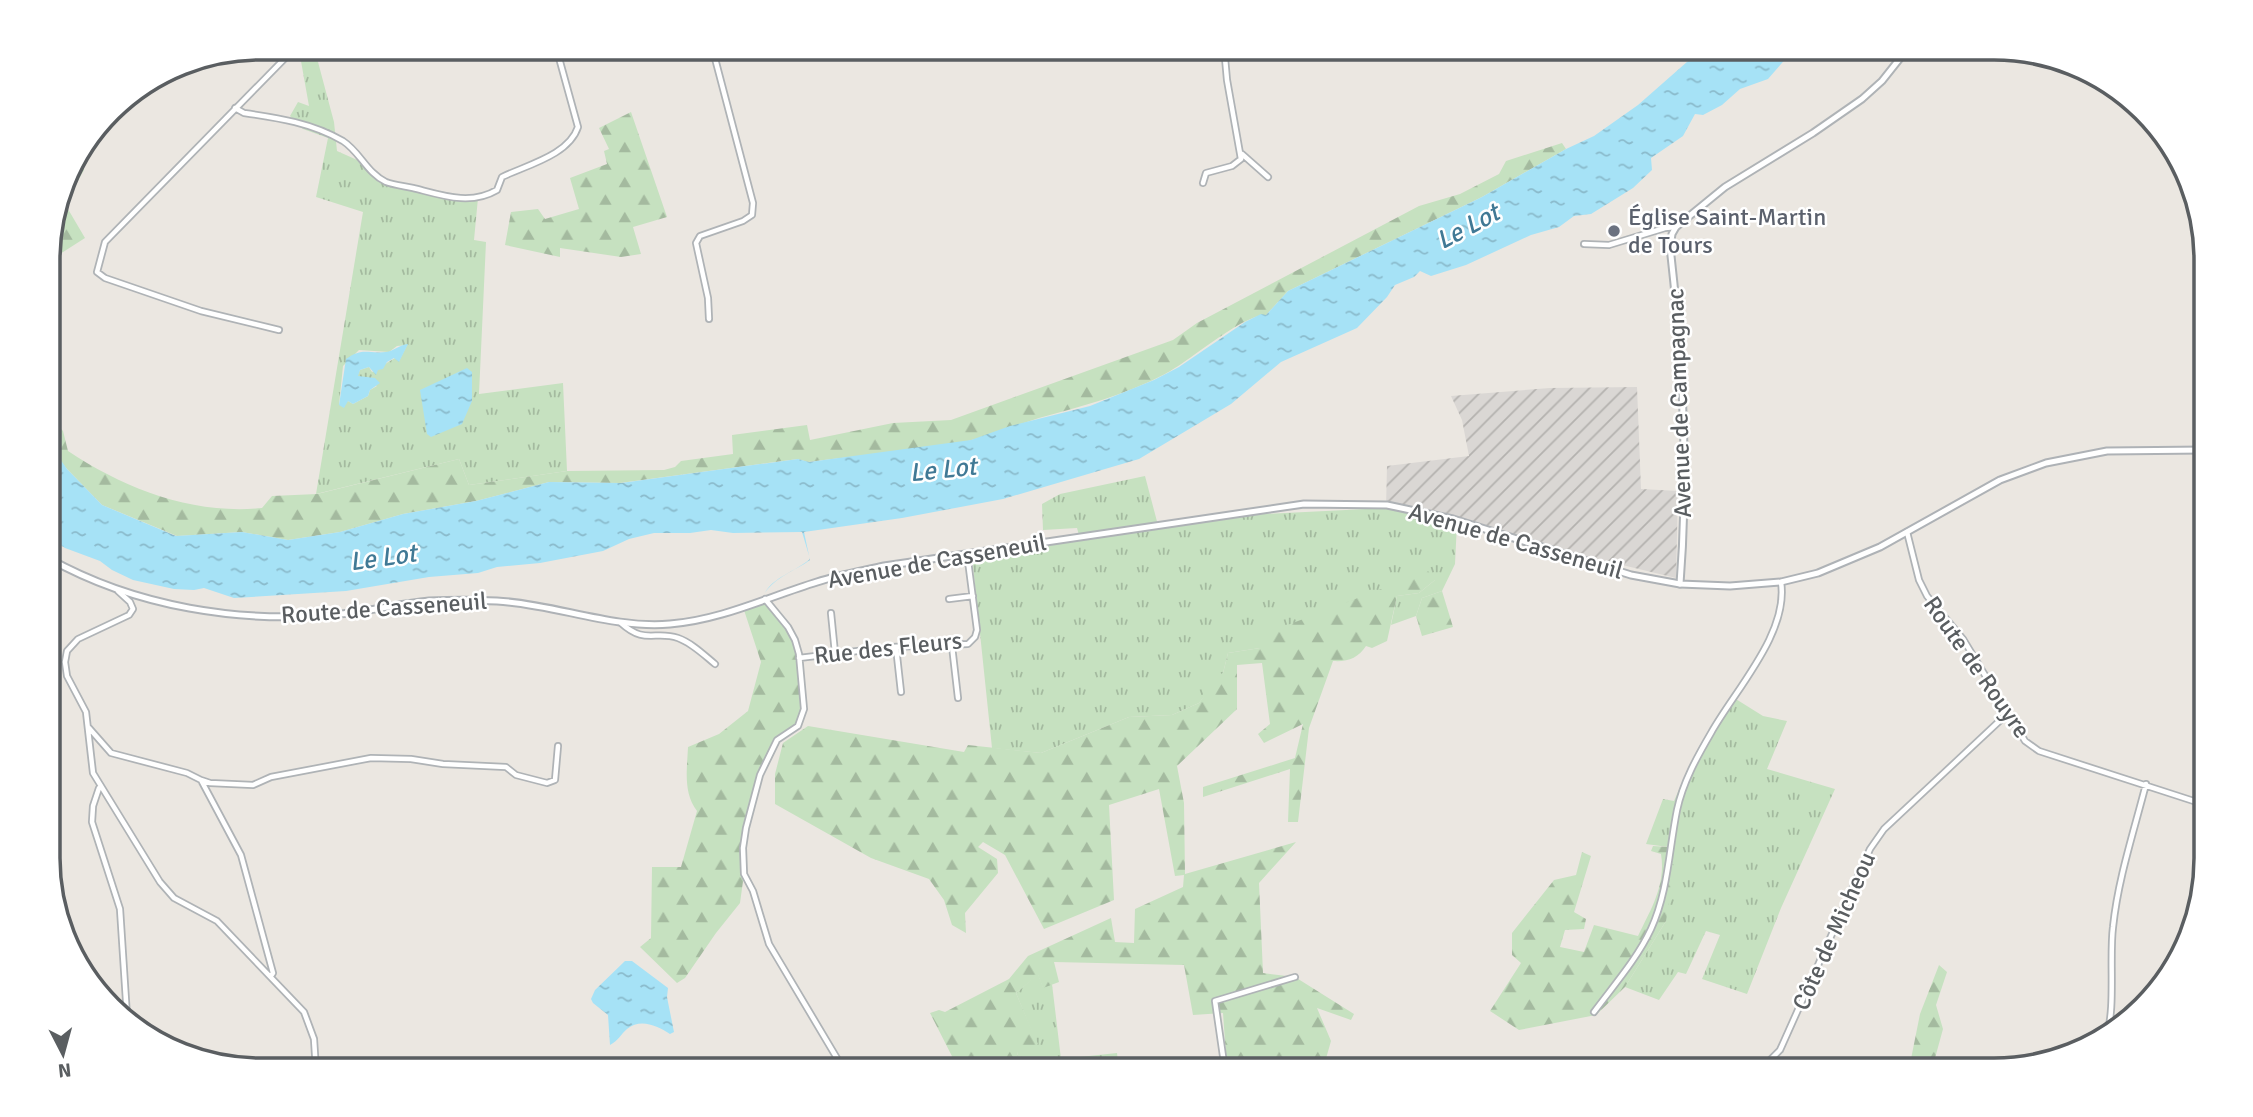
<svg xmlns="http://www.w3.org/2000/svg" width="2253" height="1117" font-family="Signika,sans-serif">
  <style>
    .industrial { fill: url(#industrial-furrows) }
    .grass { fill: url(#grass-tufts); fill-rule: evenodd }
    .forest { fill: url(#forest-firs) }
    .water { fill: url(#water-ripples) }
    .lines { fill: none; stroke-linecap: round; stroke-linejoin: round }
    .minor-casing { stroke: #afb3b6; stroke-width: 8 }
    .tertiary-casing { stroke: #afb3b6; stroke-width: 9 }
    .secondary-casing { stroke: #aeb2b6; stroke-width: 9 }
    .minor { stroke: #fff; stroke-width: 4.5 }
    .tertiary { stroke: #fff; stroke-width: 5 }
    .secondary { stroke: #fff; stroke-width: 5 }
    .worship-dot { fill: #6b7280; stroke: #fff; stroke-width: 2.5 }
    .labels { text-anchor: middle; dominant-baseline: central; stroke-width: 5; stroke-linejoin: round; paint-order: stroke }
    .worship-label { font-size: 24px; fill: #5b616d; stroke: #fff; text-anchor: start }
    .street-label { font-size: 24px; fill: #5a5e61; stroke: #fff }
    .water-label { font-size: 26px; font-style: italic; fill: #407995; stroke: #fff }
    .rim { fill: none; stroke: #5a5e61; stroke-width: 3.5 }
  </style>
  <defs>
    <pattern id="industrial-furrows" width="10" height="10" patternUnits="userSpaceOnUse" patternTransform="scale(1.75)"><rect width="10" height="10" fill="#dad7d4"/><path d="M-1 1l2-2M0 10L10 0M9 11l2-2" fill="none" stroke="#b4b2af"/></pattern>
    <pattern id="grass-tufts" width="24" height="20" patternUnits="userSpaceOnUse" patternTransform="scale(1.75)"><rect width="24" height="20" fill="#c6e1c0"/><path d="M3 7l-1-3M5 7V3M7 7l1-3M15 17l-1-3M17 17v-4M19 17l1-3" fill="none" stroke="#a4ba9f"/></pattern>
    <pattern id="forest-firs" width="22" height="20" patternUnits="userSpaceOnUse" patternTransform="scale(1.75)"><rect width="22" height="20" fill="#c6e1c0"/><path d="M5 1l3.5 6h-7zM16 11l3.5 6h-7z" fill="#a4ba9f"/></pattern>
    <pattern id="water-ripples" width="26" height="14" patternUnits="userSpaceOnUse" patternTransform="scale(1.75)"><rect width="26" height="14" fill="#a6e2f6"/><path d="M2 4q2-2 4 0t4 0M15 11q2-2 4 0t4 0" fill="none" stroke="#8abacb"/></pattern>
  </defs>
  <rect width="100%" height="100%" fill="#ebe7e1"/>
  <!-- industrial -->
  <path class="industrial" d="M1637,387L1641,489L1678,491L1676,578L1386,508L1387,466L1469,456L1462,420L1451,396L1550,388Z"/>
  <!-- grass -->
  <path class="grass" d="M296,47H314L334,122L337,151L364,163L383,181L478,198L474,240L486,242L479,394L563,383L567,471L469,485L459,459L316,494L363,212L316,197L328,138L303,129L290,116L298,102L309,106L299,50ZM407,345L399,361L395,358L372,372L369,367L360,370L357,376L377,386L370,390L368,396L353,404L348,401L339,405L343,366L359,350L389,352L397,346Z
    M1145,476L1159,529L1263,514L1386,508L1457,523L1455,564L1442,591L1422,598L1416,616L1391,625L1397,596L1419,593L1435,580L1260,648L1228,653L1223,673L1199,703L1172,715L1129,717L1041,753L992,748L972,557L1080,539L1077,528L1043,530L1042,504L1060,494Z
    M1731,696L1763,716L1787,721L1767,769L1835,789L1781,908L1747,994L1702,979L1720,935L1706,931L1686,974L1678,972L1659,1000L1625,987L1666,921L1668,847L1646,844L1663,799L1674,801L1684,778Z
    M1038,974L1043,987L1052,984L1061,1059L1117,1053L1119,1070H1015L1018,1065L1017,1051L1037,1044L1016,993Z"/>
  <!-- forest -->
  <path class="forest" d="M631,112L667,217L633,227L641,254L621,257L560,248V257L505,245L511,212L538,209L545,219L579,209L570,178L607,164L604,151L609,149L599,128Z
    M86,143L90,156L82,161L84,170L65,204L85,238L60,254L59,282L54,295L50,333L55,407L51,417L63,431L68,451C125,489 193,515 262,508L272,496L317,494L459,459L469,485L567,471L664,470L675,467L681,461L733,454L732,435L807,425L810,440L893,423L951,420L1173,340L1197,323L1419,206L1460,194L1499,174L1506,161L1562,143L1566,149L1482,197L1288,291L1266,315C1243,314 1189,362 1165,374C1125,395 1083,406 1039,418C1016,425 992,435 968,441C916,452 861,455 808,462L798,459L620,483L549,482L476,501L403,514L340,532L288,540L242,532L177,536L102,505L67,469L49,447L48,248L54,243H48L53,226L61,225L63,218L56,216L69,165Z
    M1428,571L1435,580L1419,593L1397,596L1387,641L1372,648L1366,646C1358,658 1348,662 1333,661L1309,728L1298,822H1288L1290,769L1203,797V787L1295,758L1303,724L1264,743L1258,734L1270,724L1262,663L1237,665V709L1177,766L1184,803L1185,874L1296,842L1259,883L1263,973L1295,977L1354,1014L1351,1020L1317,1008L1331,1041L1323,1069H1282L1276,1067L1271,1069L1227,1070L1223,1013L1193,1015L1184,965L1054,962L1059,982L1043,988L1038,975L1016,993L1038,1044L1025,1054L1017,1052L1018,1065L1015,1070H959L930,1013L939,1010L945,1012L1009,979L1028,956L1111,918L1115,942L1134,943L1135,909L1183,887L1184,875L1175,876L1159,789L1109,805L1114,900L1044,929L1005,855L983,842L978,847L997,859L998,873L965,913L966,933L952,925L944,900L929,879L871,858L775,804V774L783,743L808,726L964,752L968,745L1041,753L1129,717L1172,715L1199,703L1204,696L1202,683L1223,673L1228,653L1260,648L1259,636Z
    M1442,591L1453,627L1422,636L1416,616L1422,598Z
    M765,599L788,627L799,654L804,709L798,726L777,740L760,775L743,848L744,874L740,903L716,933L685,978L677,983L640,947L651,938L652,867H681L697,811C683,793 687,769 688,747L719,734L748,711L761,662L743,607Z
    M1653,846L1668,847V862L1675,866L1666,921L1625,987L1596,1015L1519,1030L1490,1011L1521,963L1512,955V933L1554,880L1576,875L1582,852L1591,856L1574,912L1586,919L1584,929L1565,930L1560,947L1584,952L1594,925L1638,936C1651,909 1666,885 1661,854L1651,851Z
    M1939,965L1947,972L1936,1005L1943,1029L1932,1069H1909L1920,1014Z"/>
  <!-- water -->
  <path class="water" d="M1704,47H1796L1768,79L1740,89L1722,105L1703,115L1695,114L1683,136L1651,158L1652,170L1633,188L1591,214L1574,216L1559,227L1531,235L1466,265L1431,276L1420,271L1414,277L1395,285L1387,297L1357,328L1281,362L1231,404L1139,459L1003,499L902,518L804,532L810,560C795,571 775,577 765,593C772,578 796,571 810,559L802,532L733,533L711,530L690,533H654L629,539L603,551L540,563L497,567L478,573L429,577L346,591L234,598L204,588L194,590L174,589L133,580L112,570L100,561L65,548L48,537V442L67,469L102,505L176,536L242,532L288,540L340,532L403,514L476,501L549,482L621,483L798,459L809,462L971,440L1010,426L1090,406L1154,380L1179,367L1245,322L1261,314L1266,315L1288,291L1482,197L1566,149L1594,136L1638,105Z
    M408,344L399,362L394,358L387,362L383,369L378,370L376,375L369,367L360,370L358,376L375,378L380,383L370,390L368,396L353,404L348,401L344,408L339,405L346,359C363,347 367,354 386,352C394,351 399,345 408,344Z
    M467,368L472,372V401L462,424L431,437L427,434L420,390Z
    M625,961H632L668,988L667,997L674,1032L670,1034C657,1026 641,1018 627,1029C621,1034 618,1041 610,1045L608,1015L593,1003L591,999L595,990Z"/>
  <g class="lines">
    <defs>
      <path id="minor" d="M235,108L244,113C279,118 312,123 343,141C360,152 367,173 386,182C394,185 404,186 413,188C441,195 470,206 497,190L502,177C527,165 569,155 578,127L556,47
        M1242,154L1268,177
        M1203,183L1206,173L1232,166L1241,159L1227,80L1224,47
        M1584,244L1609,245L1665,228L1676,227
        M709,319L708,298L696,243L700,236L743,221L752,215L753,203L712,47
        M279,330L201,311L105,278L97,272L105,242L296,47
        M1907,532L1919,580L1927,596L1963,639L2025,741L2039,751L2206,805
        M118,591L130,602L133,609L129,615L78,639L67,651L65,662L67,676L86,712L93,773L160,882L174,898L217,921L304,1012L314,1039L316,1070
        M765,599L788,627L795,640L799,654L804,709L798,726L777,740L760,775L746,828L743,848L744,874L753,891L769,944L844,1070
        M949,599L973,596
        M831,613L835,653
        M621,623C645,645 655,630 678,638C692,643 704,655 715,664
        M952,646L958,698
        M896,647L901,692
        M799,658L891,647L968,644L975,637L977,630L967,553
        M89,728L111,753L187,773L201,780L241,855L273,973L271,976
        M201,780L210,783L253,785L271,777L371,758L411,759L443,764L506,767L516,775L547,783L555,780L558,746
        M99,788L93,806L92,822L120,909L127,1016
        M1594,1012C1614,985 1637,959 1651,929C1668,892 1669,850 1677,810C1683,782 1697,757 1711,733C1735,690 1789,633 1781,582
        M2106,1036C2116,1011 2109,958 2113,927C2118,879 2134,831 2146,784
        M1761,1069L1780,1050L1870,849L1884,829L2008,713
        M1225,1070L1215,1001L1295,977"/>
      <path id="tertiary" d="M1680,584C1689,471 1683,359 1670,247L1672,234L1676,227L1725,187L1813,133L1862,99L1882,81L1909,47"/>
      <path id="secondary" d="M48,558C135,607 241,624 340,614C369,611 399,604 429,601C451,600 475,600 497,601C555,604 612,629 670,624C721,620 768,597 817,582C839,575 862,571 884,566L1304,504L1387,505L1453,519L1631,575L1680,584L1730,586L1781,582L1818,573L1880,547L2000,480L2046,463L2107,451L2205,450"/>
    </defs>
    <!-- minor casing -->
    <use href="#minor" class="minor-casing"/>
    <!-- tertiary casing -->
    <use href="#tertiary" class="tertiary-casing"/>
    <!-- secondary casing -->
    <use href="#secondary" class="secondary-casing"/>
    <!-- minor -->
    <use href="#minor" class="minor"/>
    <!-- tertiary -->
    <use href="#tertiary" class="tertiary"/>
    <!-- secondary -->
    <use href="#secondary" class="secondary"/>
  </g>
  <!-- markers -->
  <circle class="worship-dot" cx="1614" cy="231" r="7"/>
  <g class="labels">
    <!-- worship labels -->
    <g class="worship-label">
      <text x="1628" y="217">Église Saint-Martin<tspan x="1628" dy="28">de Tours</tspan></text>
    </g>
    <!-- street labels -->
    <g class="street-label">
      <text transform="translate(1679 403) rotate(-92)">Avenue de Campagnac</text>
      <text transform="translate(1516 541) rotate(16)">Avenue de Casseneuil</text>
      <text transform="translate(937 561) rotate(-10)">Avenue de Casseneuil</text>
      <text transform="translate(384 608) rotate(-4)">Route de Casseneuil</text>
      <text transform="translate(888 648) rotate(-6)">Rue des Fleurs</text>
      <text transform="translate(1977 667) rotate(55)">Route de Rouyre</text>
      <text transform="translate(1834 931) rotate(-66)">Côte de Micheou</text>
    </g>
    <!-- water labels -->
    <g class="water-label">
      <text transform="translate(1468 227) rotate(-28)">Le Lot</text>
      <text transform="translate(943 470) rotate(-6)">Le Lot</text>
      <text transform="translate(383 558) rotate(-8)">Le Lot</text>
    </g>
  </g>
  <!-- crop -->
  <path d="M0 0H2253V1117H0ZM260 60H1994A200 200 0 0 1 2194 260V858A200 200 0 0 1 1994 1058H260A200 200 0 0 1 60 858V260A200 200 0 0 1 260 60Z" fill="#fff" fill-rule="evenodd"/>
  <path class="rim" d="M260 60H1994A200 200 0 0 1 2194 260V858A200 200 0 0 1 1994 1058H260A200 200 0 0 1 60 858V260A200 200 0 0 1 260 60Z"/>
  <!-- north arrow -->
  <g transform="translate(63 1054) rotate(174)" stroke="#ffffff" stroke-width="5" paint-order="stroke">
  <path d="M0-5L12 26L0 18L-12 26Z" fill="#5a5e61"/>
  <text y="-10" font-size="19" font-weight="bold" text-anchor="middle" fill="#5a5e61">N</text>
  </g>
</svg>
